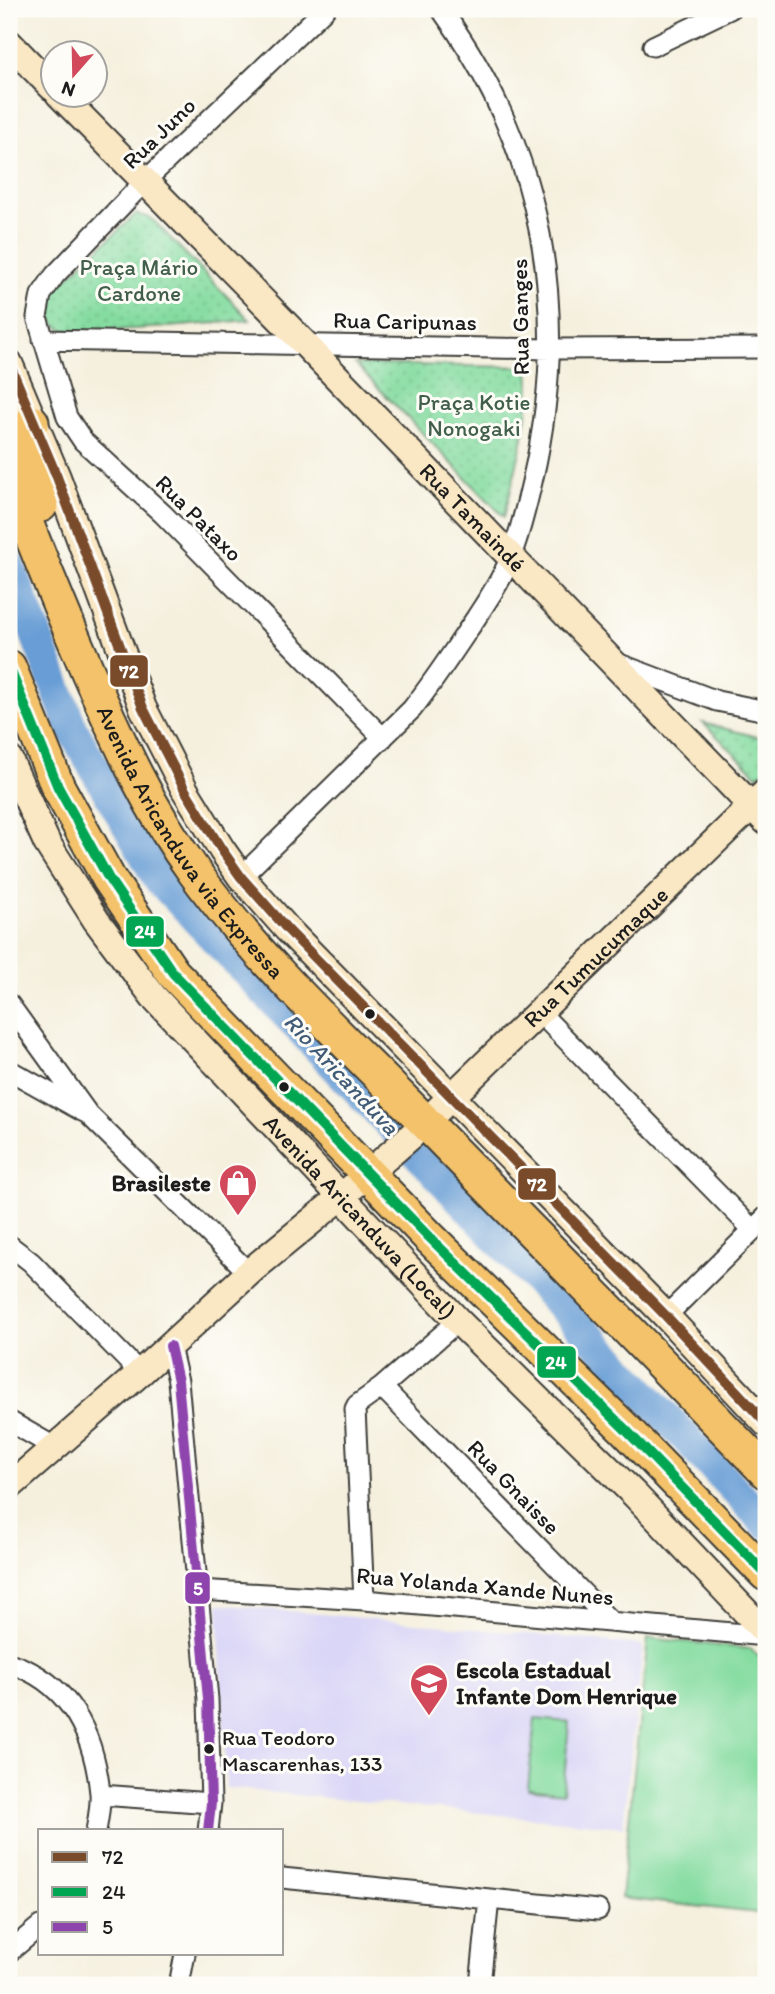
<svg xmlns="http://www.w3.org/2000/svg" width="775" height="1994" font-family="Itim,sans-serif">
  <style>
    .built { fill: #dad6f7 }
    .park { fill: url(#park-dots); stroke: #507c5e; stroke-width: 2 }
    .pitch { fill: #85dca0; stroke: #507c5e; stroke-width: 2 }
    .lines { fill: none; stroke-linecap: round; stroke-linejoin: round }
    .river { stroke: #689dd5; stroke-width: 32 }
    .street-casing { stroke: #3d3c39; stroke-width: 23 }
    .secondary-casing { stroke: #3d3c39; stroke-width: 30 }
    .highway-casing { stroke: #3d3c39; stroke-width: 37 }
    .street { stroke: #fff; stroke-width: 19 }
    .secondary { stroke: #fae7c3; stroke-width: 26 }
    .highway { stroke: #f3c26a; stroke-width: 33 }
    .bus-1-casing { stroke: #fdfcf7; stroke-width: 16 }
    .bus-2-casing { stroke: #fdfcf7; stroke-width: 16 }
    .bus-3-casing { stroke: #fdfcf7; stroke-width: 16 }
    .bus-1 { stroke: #7a4b2a; stroke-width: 10 }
    .bus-2 { stroke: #00a651; stroke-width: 10 }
    .bus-3 { stroke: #8e44ad; stroke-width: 10 }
    .bus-dot { fill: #1c1c1c; stroke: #fdfcf7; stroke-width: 2.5 }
    .labels { text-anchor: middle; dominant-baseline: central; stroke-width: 6; stroke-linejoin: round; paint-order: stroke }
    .bus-label { font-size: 21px; fill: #1c1c1c; stroke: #fdfcf7; text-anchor: start }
    .street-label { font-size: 23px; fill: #1c1c1c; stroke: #fdfcf7 }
    .park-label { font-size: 23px; fill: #415f4a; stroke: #fdfcf7 }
    .poi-label { font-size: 23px; font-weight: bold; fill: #1c1c1c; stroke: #fdfcf7; text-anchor: end }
    .water-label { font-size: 24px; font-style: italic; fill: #425c78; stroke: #fdfcf7 }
    .line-badge { stroke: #fdfcf7; stroke-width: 2.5 }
    .badge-label { font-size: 19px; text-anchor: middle; font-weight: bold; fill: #fff }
  </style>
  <defs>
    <pattern id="park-dots" width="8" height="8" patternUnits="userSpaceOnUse" patternTransform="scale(1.75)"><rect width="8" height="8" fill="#85dca0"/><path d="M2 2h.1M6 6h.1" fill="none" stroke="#72bc89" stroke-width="1.8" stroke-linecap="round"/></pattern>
  </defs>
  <rect width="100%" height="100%" fill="#fdfcf7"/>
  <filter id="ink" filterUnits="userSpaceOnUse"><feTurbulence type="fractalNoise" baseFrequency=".0143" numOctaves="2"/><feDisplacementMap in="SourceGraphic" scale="14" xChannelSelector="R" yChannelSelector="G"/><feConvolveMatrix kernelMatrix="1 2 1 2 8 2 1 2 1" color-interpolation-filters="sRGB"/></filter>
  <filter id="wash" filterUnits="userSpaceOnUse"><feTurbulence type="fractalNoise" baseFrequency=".00686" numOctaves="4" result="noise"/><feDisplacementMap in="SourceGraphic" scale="28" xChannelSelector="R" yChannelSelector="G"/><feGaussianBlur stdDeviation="1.57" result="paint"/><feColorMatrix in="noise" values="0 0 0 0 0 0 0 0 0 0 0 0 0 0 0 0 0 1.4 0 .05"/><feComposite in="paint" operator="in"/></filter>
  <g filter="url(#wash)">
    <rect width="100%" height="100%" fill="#f5f0de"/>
    <!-- built -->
    <path class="built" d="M218,1604L643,1645L623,1827L226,1788Z"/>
    <!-- park -->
    <path class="park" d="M136,214L151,218L250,320C203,324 156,329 109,330C95,331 78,334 65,330C47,325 45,304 54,290Z
      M355,364L528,367C537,395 512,485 504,517Z
      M703,723L766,739V768L758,776Z"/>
    <!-- pitch -->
    <path class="pitch" d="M648,1638L751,1649L766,1663V1914L621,1898Z
      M535,1719L569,1722L563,1793L528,1789Z"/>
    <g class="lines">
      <!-- river -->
      <path class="river" d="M9,564L72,729L158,878L766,1523"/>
    </g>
  </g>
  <g filter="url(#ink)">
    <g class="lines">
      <defs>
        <path id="street" d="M325,9L145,181L55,275L41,295L37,317L67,417L83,441L163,514L383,738
          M653,46L730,9
          M43,340L550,349L766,348
          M614,662L717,701L766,711
          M241,877L412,709C435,680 455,649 476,618C488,599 502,580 510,558C520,534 526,507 532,482C572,312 544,151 441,9
          M9,1004L88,1114L249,1273
          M539,1012L753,1230
          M9,1070L84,1112
          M9,1245L31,1262L140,1373
          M666,1316L766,1217
          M170,1346L178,1381L208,1699L211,1803L208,1831
          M382,1387L610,1621
          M9,1421L56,1448
          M199,1590L364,1600L766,1636
          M364,1600L355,1409L357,1405L382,1387L458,1321
          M9,1663C69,1682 94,1733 100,1793C101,1805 98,1819 96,1831
          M101,1795L211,1803
          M282,1878L598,1910
          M9,1952L40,1926
          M179,1985L185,1954
          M480,1985L489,1899"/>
        <g id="secondary">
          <path d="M9,43L52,87"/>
          <path id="s1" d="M59,94L304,343L766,821"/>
          <path d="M9,363L57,477L143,708L185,790L222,850L241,877L288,930L666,1316L766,1423"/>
          <path id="s2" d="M9,759L47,843L96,920L153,996L458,1321L635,1495L766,1633"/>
          <path id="s3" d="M9,1487L140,1373L253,1269L341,1197L411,1136L766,792"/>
        </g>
        <g id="highway">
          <path d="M32,422C11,445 34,480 41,505"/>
          <path id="s4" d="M9,477C33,543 60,607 88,672C119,742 150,811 195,873C261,964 346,1041 424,1121C538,1238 653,1354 766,1472"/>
          <path d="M9,667L58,787L109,879L173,973L429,1237L625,1429L766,1574"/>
        </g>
      </defs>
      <!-- street casing -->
      <use href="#street" class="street-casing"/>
      <!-- secondary casing -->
      <use href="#secondary" class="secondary-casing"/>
      <!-- highway casing -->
      <use href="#highway" class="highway-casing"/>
      <!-- street -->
      <use href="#street" class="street"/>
      <!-- secondary -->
      <use href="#secondary" class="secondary"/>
      <!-- highway -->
      <use href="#highway" class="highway"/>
      <defs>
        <path id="bus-1" d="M9,363L57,477L143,708L185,790L222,850L241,877L288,930L666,1316L766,1423"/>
        <path id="bus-2" d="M9,667L58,787L109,879L173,973L429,1237L625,1429L766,1574"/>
        <path id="bus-3" d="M170,1346L178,1381L208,1699L211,1803L208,1831"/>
      </defs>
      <!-- bus-1 casing -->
      <use href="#bus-1" class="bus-1-casing"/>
      <!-- bus-2 casing -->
      <use href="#bus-2" class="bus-2-casing"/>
      <!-- bus-3 casing -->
      <use href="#bus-3" class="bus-3-casing"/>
      <!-- bus-1 -->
      <use href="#bus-1" class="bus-1"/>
      <!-- bus-2 -->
      <use href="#bus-2" class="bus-2"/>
      <!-- bus-3 -->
      <use href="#bus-3" class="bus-3"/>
    </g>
  </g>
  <!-- icons -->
  <defs>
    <symbol id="shop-pin" viewBox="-11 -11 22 30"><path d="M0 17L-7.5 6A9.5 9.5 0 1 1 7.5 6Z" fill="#d1495b" stroke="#fdfcf7"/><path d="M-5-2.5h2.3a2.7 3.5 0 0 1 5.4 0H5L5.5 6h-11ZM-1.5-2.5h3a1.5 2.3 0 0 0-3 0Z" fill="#fff"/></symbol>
    <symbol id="school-pin" viewBox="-11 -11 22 30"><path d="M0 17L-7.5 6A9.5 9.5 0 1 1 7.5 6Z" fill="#d1495b" stroke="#fdfcf7"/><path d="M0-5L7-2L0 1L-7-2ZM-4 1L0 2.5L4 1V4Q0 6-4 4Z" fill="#fff"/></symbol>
  </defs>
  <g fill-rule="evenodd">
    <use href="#shop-pin" x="216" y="1161" width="44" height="60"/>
    <use href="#school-pin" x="407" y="1661" width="44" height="60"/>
  </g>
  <!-- markers -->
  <g class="bus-dot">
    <circle cx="370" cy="1014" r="6"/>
    <circle cx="284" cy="1087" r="6"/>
    <circle cx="209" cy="1749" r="6"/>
  </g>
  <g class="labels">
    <!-- bus labels -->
    <g class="bus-label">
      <text x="222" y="1737">Rua Teodoro<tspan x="222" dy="26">Mascarenhas, 133</tspan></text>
    </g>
    <!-- street labels -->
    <g class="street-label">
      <text transform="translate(159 133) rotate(-44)">Rua Juno</text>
      <text transform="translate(520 317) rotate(-91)">Rua Ganges</text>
      <text transform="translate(405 321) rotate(1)">Rua Caripunas</text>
      <text transform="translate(199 518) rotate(45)">Rua Pataxo</text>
      <text stroke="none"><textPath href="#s1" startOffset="592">Rua Tamaindé</textPath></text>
      <text stroke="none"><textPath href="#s4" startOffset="410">Avenida Aricanduva via Expressa</textPath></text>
      <text stroke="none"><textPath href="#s3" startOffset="791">Rua Tumucumaque</textPath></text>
      <text stroke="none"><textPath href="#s2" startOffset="581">Avenida Aricanduva (Local)</textPath></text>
      <text transform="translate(514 1487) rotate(46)">Rua Gnaisse</text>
      <text transform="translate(485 1586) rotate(5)">Rua Yolanda Xande Nunes</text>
    </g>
    <!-- park labels -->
    <g class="park-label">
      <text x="139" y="267">Praça Mário<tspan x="139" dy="26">Cardone</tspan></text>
      <text x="474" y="402">Praça Kotie<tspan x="474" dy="26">Nonogaki</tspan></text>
    </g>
    <!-- poi labels -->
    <g class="poi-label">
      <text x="211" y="1183">Brasileste</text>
      <text x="456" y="1670" text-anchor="start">Escola Estadual<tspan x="456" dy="26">Infante Dom Henrique</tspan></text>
    </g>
    <!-- water labels -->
    <g class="water-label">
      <text transform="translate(342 1074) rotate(47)">Rio Aricanduva</text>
    </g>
  </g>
  <g class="line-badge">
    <rect x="109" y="654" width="40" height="34" rx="7" fill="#7a4b2a"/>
    <rect x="125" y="915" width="40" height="33" rx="7" fill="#00a651"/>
    <rect x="517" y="1167" width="40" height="34" rx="7" fill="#7a4b2a"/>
    <rect x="536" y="1345" width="41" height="34" rx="7" fill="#00a651"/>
    <rect x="184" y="1571" width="27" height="34" rx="7" fill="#8e44ad"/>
  </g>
  <g class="badge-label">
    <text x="129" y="678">72</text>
    <text x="145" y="938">24</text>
    <text x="537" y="1191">72</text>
    <text x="556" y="1369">24</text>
    <text x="198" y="1595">5</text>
  </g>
  <!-- margin -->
  <rect width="775" height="1994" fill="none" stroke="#fdfcf7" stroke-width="35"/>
  <!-- legend -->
  <rect x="38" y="1829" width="245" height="126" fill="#fdfcf7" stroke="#a3a29f" stroke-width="2"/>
  <rect x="52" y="1852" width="35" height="10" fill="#7a4b2a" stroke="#a3a29f" stroke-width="2"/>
  <text x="102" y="1864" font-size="21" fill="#1c1c1c">72</text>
  <rect x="52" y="1887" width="35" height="10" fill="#00a651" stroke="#a3a29f" stroke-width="2"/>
  <text x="102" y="1899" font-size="21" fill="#1c1c1c">24</text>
  <rect x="52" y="1922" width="35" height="10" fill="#8e44ad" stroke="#a3a29f" stroke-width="2"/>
  <text x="102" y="1934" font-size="21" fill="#1c1c1c">5</text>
  <!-- north arrow -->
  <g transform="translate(74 74) rotate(200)"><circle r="33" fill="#fdfcf7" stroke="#a3a29f" stroke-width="2"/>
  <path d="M0-5L12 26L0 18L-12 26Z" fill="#d1495b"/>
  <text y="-10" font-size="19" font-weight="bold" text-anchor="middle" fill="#1c1c1c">N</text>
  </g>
</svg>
